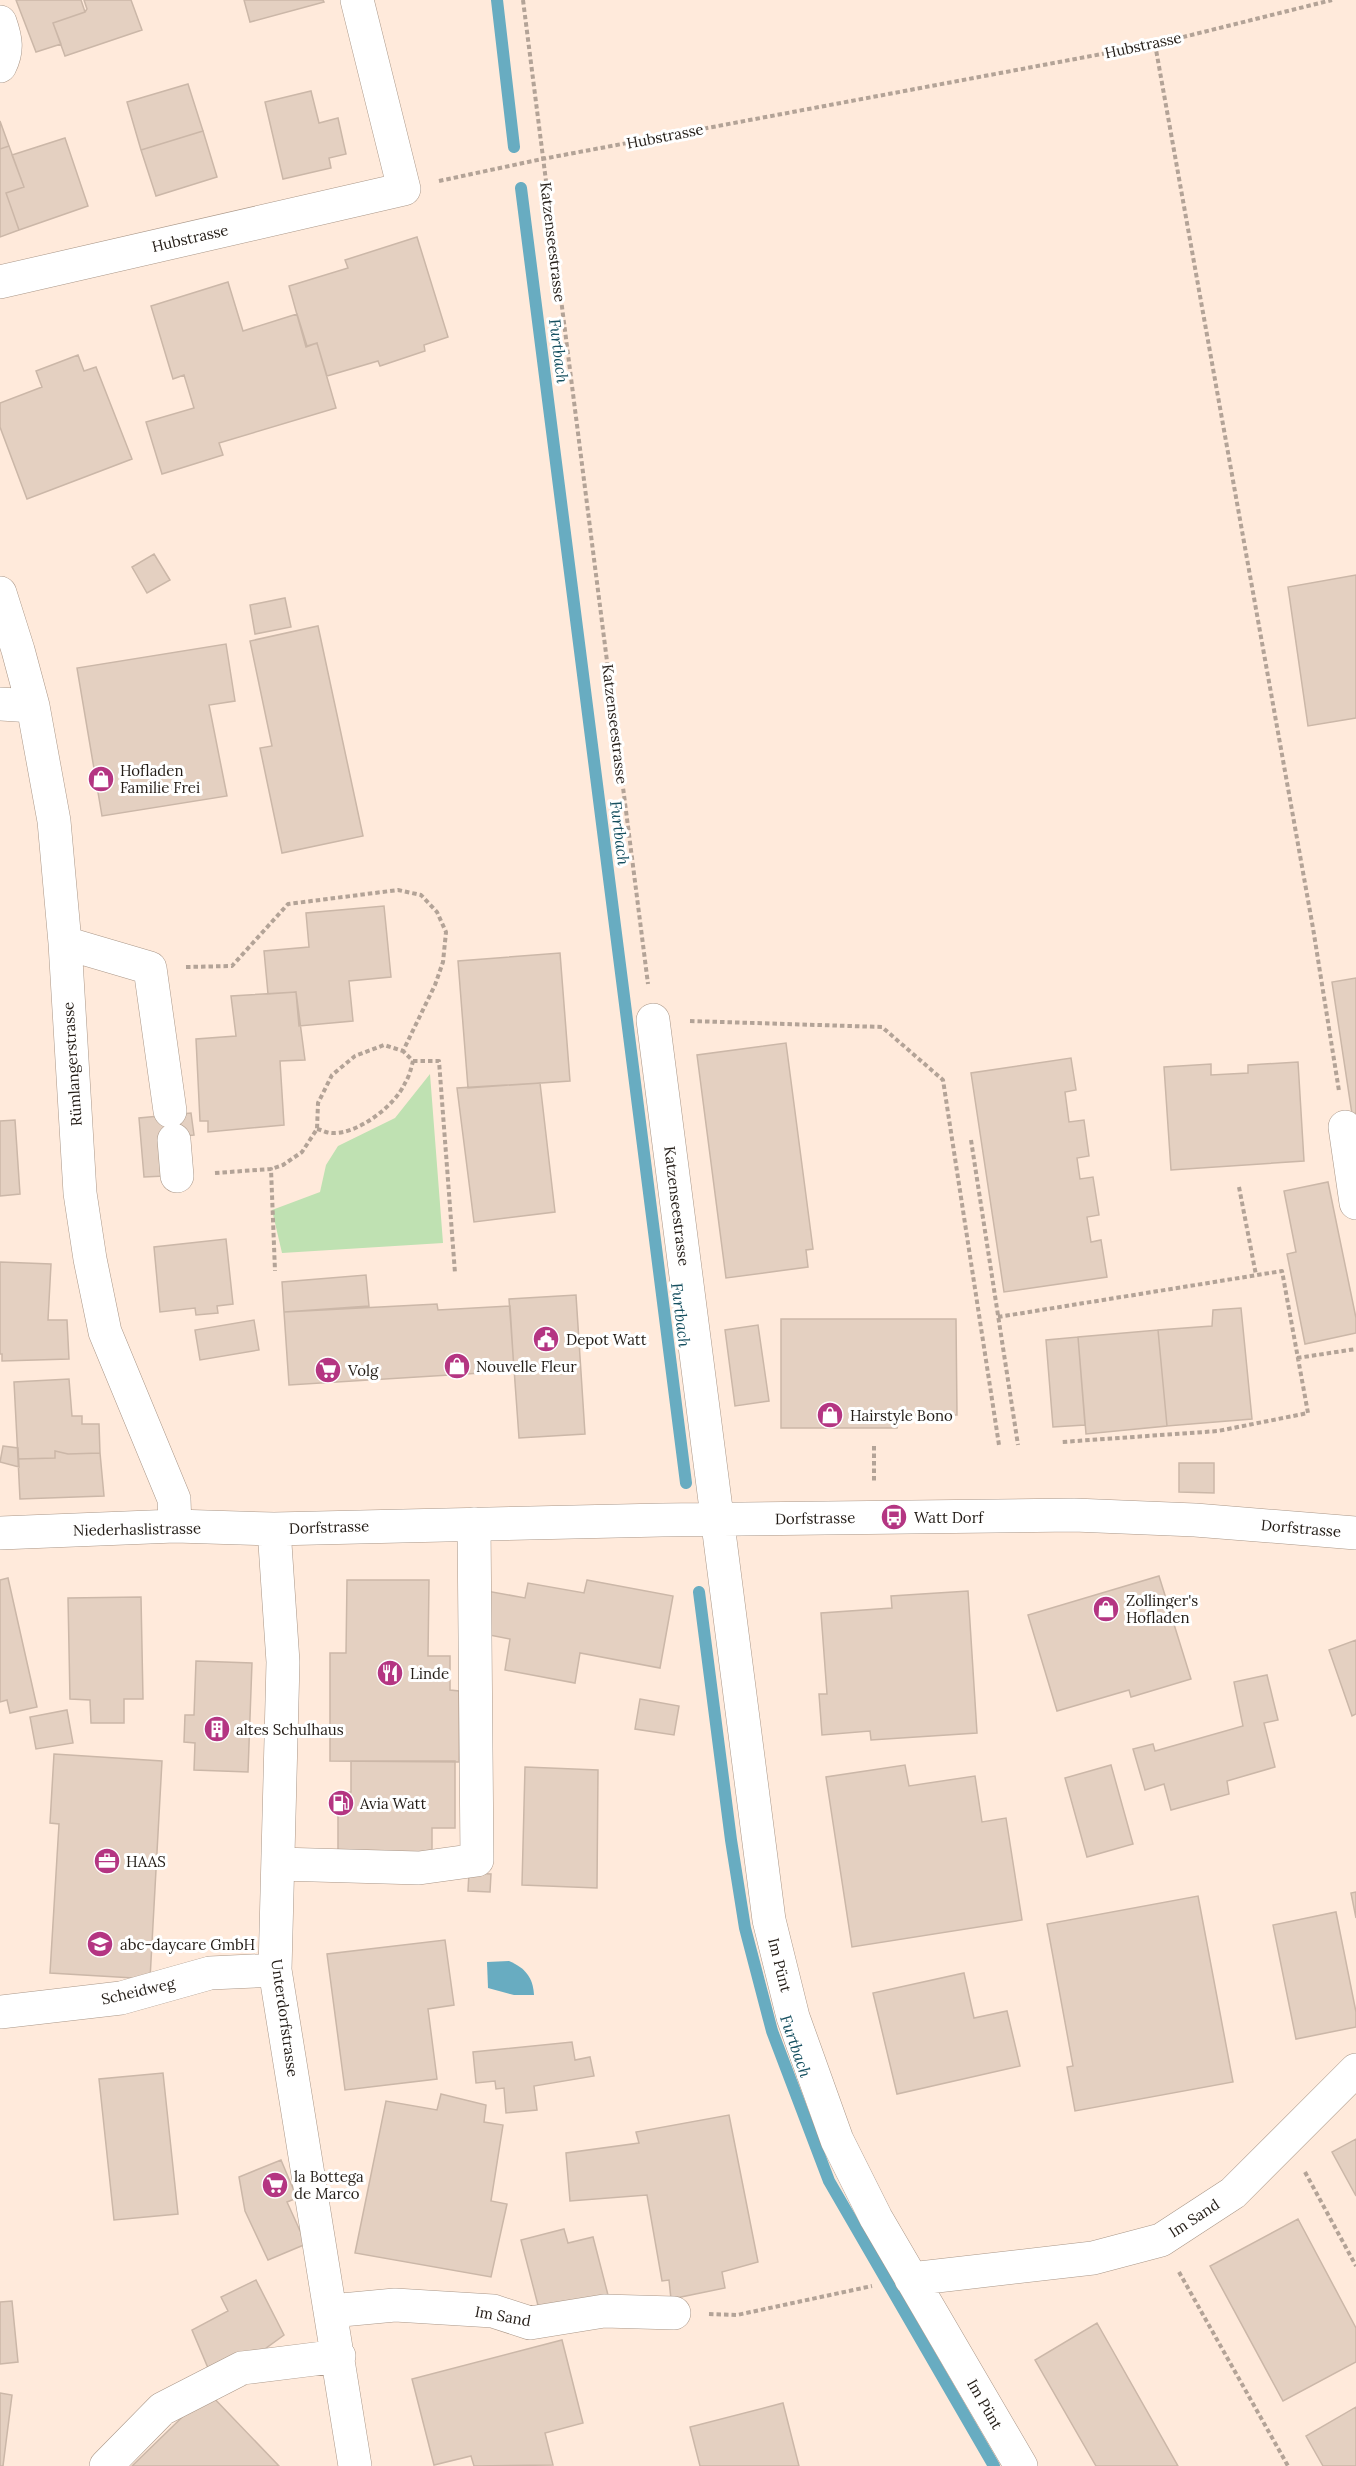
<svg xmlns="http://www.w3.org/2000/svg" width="1356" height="2466" font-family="Lora,serif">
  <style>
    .green { fill: #bfe1b2 }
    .water { fill: #68acc1 }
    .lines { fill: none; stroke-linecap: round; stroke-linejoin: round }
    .stream { stroke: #68acc1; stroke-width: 12 }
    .building { fill: #e4d0c1; stroke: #cbb7a8; stroke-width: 1.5 }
    .minor-casing { stroke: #aa9788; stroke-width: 34 }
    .path { stroke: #b3a397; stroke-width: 4; stroke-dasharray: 4.5 3; stroke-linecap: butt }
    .minor { stroke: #fff; stroke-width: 33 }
    .labels { text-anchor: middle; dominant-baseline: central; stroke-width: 6; stroke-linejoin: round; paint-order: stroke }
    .street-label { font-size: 15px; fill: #231c16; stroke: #fff }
    .poi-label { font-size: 15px; fill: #231c16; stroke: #fff; text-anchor: start }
    .water-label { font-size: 16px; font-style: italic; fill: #165060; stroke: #fff }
  </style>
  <rect width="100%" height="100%" fill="#ffeadb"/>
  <!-- green -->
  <path class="green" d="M430,1074L443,1243L282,1253L272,1210L320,1192L326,1165L338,1146L395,1118Z"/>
  <!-- water -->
  <path class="water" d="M509,1961C525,1968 533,1977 534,1995H514L488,1988L487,1962Z"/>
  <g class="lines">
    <!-- stream -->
    <path class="stream" d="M497,0L514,147
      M521,188L686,1483
      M699,1592L731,1840L745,1928L772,2031L829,2181L994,2466"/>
  </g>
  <!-- building -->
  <path class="building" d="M16,0H81L85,12L53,23L61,44L36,52Z
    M84,0H131L142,30L65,56L53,23L85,12L87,9Z
    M244,0H323L324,2L250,22Z
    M188,84L203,131L141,150L127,102Z
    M311,91L319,123L338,118L346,154L329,158L331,168L283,179L265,102Z
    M0,121L9,146L0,149Z
    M203,131L217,177L156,196L141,150Z
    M65,138L88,206L19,230L6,193L24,187L12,155Z
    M9,146L24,187L6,193L19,230L0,237V149Z
    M417,237L448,337L424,345L425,351L380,366L378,361L327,376L317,343L306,347L289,286L348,268L345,260Z
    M228,282L243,331L297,314L307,346L317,343L336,408L219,443L223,455L162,474L146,422L194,408L184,375L173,379L151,306Z
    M78,355L84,371L96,367L132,459L27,499L0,427V403L42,387L36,371Z
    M154,554L170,580L147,593L132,567Z
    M1356,575V718L1308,726L1288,587Z
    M285,598L291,627L255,634L250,605Z
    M318,626L363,836L282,853L260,748L272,746L250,641Z
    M226,644L235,701L209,705L227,796L102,816L77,668Z
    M384,906L391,977L349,981L353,1021L299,1026L296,992L268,994L264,951L309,947L306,913Z
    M560,953L570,1081L468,1088L458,961Z
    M1356,978V1113L1352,1114L1332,982Z
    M296,992L305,1060L280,1061L284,1125L208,1132V1121H200L196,1039L236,1036L231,996Z
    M786,1043L813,1249L806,1250L808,1267L726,1278L697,1055Z
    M1071,1058L1076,1090L1065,1092L1069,1122L1084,1120L1089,1156L1077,1158L1080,1179L1093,1177L1099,1215L1087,1217L1091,1242L1101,1240L1107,1277L1004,1292L971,1073Z
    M1298,1062L1304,1161L1171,1170L1164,1067L1211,1064V1075L1248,1073V1065Z
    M540,1083L555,1212L474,1222L457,1088Z
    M191,1113L194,1135L161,1138L165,1176L144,1177L139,1118Z
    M15,1120L20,1194L0,1196V1121Z
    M1328,1182L1356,1318V1333L1305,1344L1287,1254L1296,1252L1284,1191Z
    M226,1239L233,1304L217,1306L218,1313L196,1315L195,1308L160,1312L154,1247Z
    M0,1262L51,1264L48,1320H67L69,1359L2,1361V1354H0Z
    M366,1275L369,1306L284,1312L282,1282Z
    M576,1295L585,1434L519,1438L509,1299Z
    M437,1304L438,1310L510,1306L514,1371L289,1385L284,1312Z
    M1241,1308L1252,1419L1167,1426L1158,1330L1212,1326L1213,1310Z
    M781,1319H956L957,1415H900L897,1428H781Z
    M254,1320L259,1350L200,1360L195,1330Z
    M758,1325L769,1401L735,1406L725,1330Z
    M1158,1330L1167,1426L1086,1434L1078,1337Z
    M1078,1337L1085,1425L1053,1427L1046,1340Z
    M69,1379L72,1416H82V1424H99L100,1453L68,1454L55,1451V1458L18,1459L14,1382Z
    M3,1446L18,1448L19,1467L0,1462Z
    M55,1451L68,1454L100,1453L104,1496L20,1499L18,1459L55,1458Z
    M1179,1463H1214V1493L1179,1492Z
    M1159,1576L1191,1679L1131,1697L1129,1690L1057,1711L1028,1615Z
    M8,1578L37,1707L10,1713L7,1700L0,1702V1580Z
    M347,1580H429L428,1656H450V1690L459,1691V1762L330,1761V1653H346Z
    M587,1580L673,1596L660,1668L580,1653L575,1683L505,1670L510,1639L479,1633L487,1591L525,1598L528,1583L584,1593Z
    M968,1591L977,1733L871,1740L870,1731L822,1735L819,1694H827L821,1613L892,1608L891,1596Z
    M141,1597L143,1699H124V1723H91L90,1700L70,1699L68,1598Z
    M1356,1640V1714L1352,1716L1329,1650Z
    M196,1661L252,1663L248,1772L194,1770L195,1743L184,1742L185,1715H194Z
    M1267,1675L1278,1720L1264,1723L1275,1767L1227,1781L1229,1794L1171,1810L1164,1784L1145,1790L1133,1749L1153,1744L1155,1751L1243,1726L1234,1682Z
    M640,1699L679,1706L674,1735L635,1729Z
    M67,1710L73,1743L36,1749L30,1717Z
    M54,1754L162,1761L150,1979L50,1973L59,1824L50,1823Z
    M351,1761H455V1828H432V1860L338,1855V1792H351Z
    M905,1765L909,1786L975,1776L982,1822L1006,1818L1022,1920L852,1947L826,1777Z
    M1111,1765L1133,1844L1087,1857L1065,1778Z
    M525,1767L598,1770L597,1888L522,1885Z
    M469,1873L491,1874L490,1892L468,1891Z
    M1356,1892V1918L1351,1893Z
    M1198,1896L1233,2082L1075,2111L1067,2067L1073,2066L1047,1924Z
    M1336,1912L1356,2012V2027L1296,2039L1273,1925Z
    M445,1940L454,2005L428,2009L437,2079L345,2090L327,1954Z
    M964,1973L974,2018L1007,2011L1020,2066L897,2094L873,1993Z
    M572,2042L575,2060L590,2057L594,2076L534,2086L537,2110L506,2113L504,2088L496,2089L495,2081L476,2083L473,2052Z
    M163,2073L178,2214L114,2220L99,2079Z
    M441,2094L486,2105L484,2122L503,2125L491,2201L507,2204L491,2277L355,2253L386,2101L437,2110Z
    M729,2115L758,2262L722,2272L725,2288L671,2299L669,2280L662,2281L647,2195L570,2201L566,2153L639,2143L636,2132Z
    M1356,2139V2196L1332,2152Z
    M281,2160L297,2198L287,2202L306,2244L268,2260L245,2211L239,2177Z
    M1298,2219L1356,2328V2362L1283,2401L1210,2266Z
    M564,2229L568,2243L593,2237L608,2295L540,2313L521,2240Z
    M256,2280L284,2335L251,2359L211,2375L192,2330L228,2311L221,2297Z
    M12,2301L18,2362L0,2364V2302Z
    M1097,2323L1178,2466H1096L1035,2360Z
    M562,2340L583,2423L545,2433L553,2465L474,2466L471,2456L434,2465L412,2379Z
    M208,2392L279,2466H132Z
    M0,2393L12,2395L3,2466H0Z
    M783,2403L799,2466H700L690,2427Z
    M1356,2407V2466H1323L1306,2436Z"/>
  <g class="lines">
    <defs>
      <path id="minor" d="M0,22C6,39 8,50 0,66
        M0,282L404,189L357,0
        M0,593L18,650L33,706L54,821L65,943L80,1193L90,1259L105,1332L174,1499L175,1526
        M0,704L33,706
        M65,943L150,968L170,1111
        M653,1020L769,1920L793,2017L837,2140L876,2218L1021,2466
        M1345,1127L1356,1203
        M174,1140L177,1176
        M274,1529L283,1662L275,1970L355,2466
        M0,1533L175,1526L274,1529L662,1520L1074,1515L1195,1520L1356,1533
        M279,1864L419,1868L477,1860L474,1524
        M0,2012L121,1998L210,1973L275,1970
        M911,2279L1093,2258L1161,2240L1233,2193L1356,2070
        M331,2311L395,2305L493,2311L530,2323L604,2311L674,2313
        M106,2466L162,2409L242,2368L339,2356"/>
    </defs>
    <!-- minor casing -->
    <use href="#minor" class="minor-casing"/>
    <!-- path -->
    <path class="path" d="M523,0L648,984
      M1155,44L1313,928L1339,1091
      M439,181L542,159L1155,44L1332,0
      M186,967L232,966L288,904L398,890L421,895L437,912L446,932L443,962L435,985L403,1051L384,1045L355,1056L332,1075L318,1103L317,1129L302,1152L283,1165L271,1169
      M690,1021L882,1027L943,1080L999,1445
      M413,1061H439L455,1273
      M317,1129C322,1130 327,1133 331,1133C357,1135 395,1106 405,1083C409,1077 411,1069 413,1061L403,1051
      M971,1140L1018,1445
      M215,1173L271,1169L275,1271
      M1239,1187L1256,1275
      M998,1317L1282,1271L1308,1413L1218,1431L1062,1442
      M1297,1358L1356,1349
      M874,1446V1481
      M1305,2172L1356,2266
      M1179,2272L1288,2466
      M709,2314L737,2315L872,2286"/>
    <!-- minor -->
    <use href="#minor" class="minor"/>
  </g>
  <!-- icons -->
  <defs>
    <symbol id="shop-disc" viewBox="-11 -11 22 22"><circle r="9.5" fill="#b43582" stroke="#fff"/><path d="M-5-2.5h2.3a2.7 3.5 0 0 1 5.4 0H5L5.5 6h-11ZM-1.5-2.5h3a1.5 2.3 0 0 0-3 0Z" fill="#fff"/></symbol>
    <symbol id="civic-disc" viewBox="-11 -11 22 22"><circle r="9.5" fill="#b43582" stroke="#fff"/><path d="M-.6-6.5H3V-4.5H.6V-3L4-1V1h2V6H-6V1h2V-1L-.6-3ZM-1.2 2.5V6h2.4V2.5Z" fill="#fff"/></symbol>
    <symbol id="supermarket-disc" viewBox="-11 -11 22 22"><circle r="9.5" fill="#b43582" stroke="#fff"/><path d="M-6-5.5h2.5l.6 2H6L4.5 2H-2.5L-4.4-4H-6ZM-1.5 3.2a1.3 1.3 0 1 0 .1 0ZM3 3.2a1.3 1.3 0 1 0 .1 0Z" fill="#fff"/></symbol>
    <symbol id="bus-disc" viewBox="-11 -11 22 22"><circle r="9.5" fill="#b43582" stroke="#fff"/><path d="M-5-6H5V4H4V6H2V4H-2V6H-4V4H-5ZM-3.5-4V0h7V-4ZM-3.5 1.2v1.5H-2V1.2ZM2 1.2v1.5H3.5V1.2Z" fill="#fff"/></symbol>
    <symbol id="restaurant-disc" viewBox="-11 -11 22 22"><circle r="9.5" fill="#b43582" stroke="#fff"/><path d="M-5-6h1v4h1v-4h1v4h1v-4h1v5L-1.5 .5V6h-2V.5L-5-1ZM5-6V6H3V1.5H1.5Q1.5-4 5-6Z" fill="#fff"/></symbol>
    <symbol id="building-disc" viewBox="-11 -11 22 22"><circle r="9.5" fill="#b43582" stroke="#fff"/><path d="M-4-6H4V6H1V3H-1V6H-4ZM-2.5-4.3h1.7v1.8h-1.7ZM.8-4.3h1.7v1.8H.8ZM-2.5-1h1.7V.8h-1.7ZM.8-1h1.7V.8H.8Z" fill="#fff"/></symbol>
    <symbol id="fuel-disc" viewBox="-11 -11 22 22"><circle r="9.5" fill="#b43582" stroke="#fff"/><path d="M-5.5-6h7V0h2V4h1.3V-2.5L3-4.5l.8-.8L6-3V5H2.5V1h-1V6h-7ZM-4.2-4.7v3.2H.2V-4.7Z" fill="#fff"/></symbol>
    <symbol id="office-disc" viewBox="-11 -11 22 22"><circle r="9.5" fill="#b43582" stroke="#fff"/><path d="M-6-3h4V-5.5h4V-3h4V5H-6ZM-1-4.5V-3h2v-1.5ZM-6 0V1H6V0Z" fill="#fff"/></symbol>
    <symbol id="school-disc" viewBox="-11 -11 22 22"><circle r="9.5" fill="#b43582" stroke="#fff"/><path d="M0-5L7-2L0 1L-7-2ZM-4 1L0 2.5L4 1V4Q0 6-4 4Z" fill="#fff"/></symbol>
  </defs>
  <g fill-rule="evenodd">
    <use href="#shop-disc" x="86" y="764" width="30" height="30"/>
    <use href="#civic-disc" x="531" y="1324" width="30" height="30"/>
    <use href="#shop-disc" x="442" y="1351" width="30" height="30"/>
    <use href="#supermarket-disc" x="313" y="1355" width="30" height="30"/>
    <use href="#shop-disc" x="815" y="1400" width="30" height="30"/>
    <use href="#bus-disc" x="879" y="1502" width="30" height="30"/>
    <use href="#shop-disc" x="1091" y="1594" width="30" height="30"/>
    <use href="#restaurant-disc" x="375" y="1658" width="30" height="30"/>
    <use href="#building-disc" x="202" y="1714" width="30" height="30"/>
    <use href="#fuel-disc" x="326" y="1788" width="30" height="30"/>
    <use href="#office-disc" x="92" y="1846" width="30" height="30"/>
    <use href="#school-disc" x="85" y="1929" width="30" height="30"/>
    <use href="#supermarket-disc" x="260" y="2170" width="30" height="30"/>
  </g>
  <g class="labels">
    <!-- street labels -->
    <g class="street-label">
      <text transform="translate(1143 45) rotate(-12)">Hubstrasse</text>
      <text transform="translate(665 136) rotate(-11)">Hubstrasse</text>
      <text transform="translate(190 238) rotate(-13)">Hubstrasse</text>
      <text transform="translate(553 242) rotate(83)">Katzenseestrasse</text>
      <text transform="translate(615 724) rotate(83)">Katzenseestrasse</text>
      <text transform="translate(72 1064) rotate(-94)">Rümlangerstrasse</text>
      <text transform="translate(677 1206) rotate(83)">Katzenseestrasse</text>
      <text transform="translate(815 1518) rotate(-1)">Dorfstrasse</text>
      <text transform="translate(329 1527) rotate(-2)">Dorfstrasse</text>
      <text transform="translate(1301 1528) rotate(5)">Dorfstrasse</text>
      <text transform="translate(137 1529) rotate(-1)">Niederhaslistrasse</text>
      <text transform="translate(780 1965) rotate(76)">Im Pünt</text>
      <text transform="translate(138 1991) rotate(-13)">Scheidweg</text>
      <text transform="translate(285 2018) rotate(82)">Unterdorfstrasse</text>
      <text transform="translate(1194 2218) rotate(-33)">Im Sand</text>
      <text transform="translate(503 2316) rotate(10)">Im Sand</text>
      <text transform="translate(985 2404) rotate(60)">Im Pünt</text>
    </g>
    <!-- poi labels -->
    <g class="poi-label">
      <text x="120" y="770">Hofladen<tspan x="120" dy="17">Familie Frei</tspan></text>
      <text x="566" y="1339">Depot Watt</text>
      <text x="476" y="1366">Nouvelle Fleur</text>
      <text x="348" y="1370">Volg</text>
      <text x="850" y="1415">Hairstyle Bono</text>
      <text x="914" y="1517">Watt Dorf</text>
      <text x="1126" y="1600">Zollinger's<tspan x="1126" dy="17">Hofladen</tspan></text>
      <text x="410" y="1673">Linde</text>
      <text x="236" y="1729">altes Schulhaus</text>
      <text x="360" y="1803">Avia Watt</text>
      <text x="126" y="1861">HAAS</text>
      <text x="120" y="1944">abc-daycare GmbH</text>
      <text x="294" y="2176">la Bottega<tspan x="294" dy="17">de Marco</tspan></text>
    </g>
    <!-- water labels -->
    <g class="water-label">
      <text transform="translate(559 351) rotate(83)">Furtbach</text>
      <text transform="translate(620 833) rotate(83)">Furtbach</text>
      <text transform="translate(681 1315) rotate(83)">Furtbach</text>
      <text transform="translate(796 2046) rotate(71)">Furtbach</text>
    </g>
  </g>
</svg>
